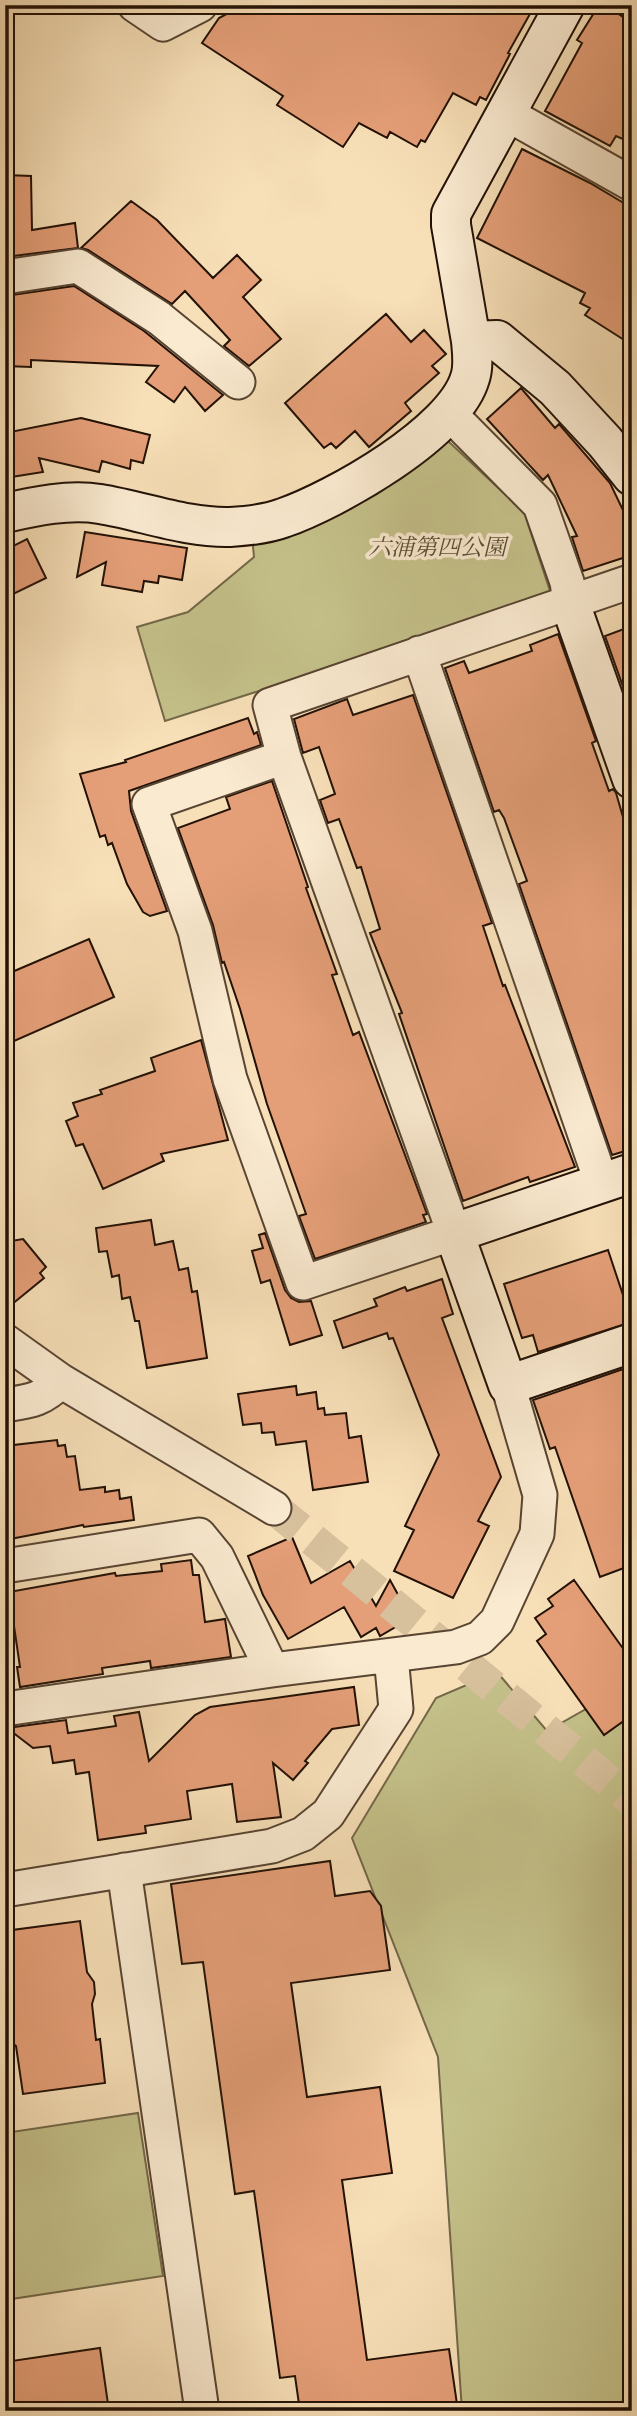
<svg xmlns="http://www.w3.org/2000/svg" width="637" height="2416" font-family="'IM FELL Double Pica','Noto Serif JP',serif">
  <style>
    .green { fill: #c4c089; stroke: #736848; stroke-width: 2 }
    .building { fill: #e59f78; stroke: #221106; stroke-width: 2 }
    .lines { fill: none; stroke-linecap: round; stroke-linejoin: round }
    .street-tunnel { stroke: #d7c09c; stroke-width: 33; stroke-dasharray: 33 17; stroke-linecap: butt }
    .street-casing { stroke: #574432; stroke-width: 37 }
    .secondary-casing { stroke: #221106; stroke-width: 42 }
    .street { stroke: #faead0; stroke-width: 33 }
    .secondary { stroke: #faead0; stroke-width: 38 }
    .labels { text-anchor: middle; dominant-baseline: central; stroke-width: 7; stroke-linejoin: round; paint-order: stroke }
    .park-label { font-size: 23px; font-style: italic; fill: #5b4e34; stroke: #faead0 }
  </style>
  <rect width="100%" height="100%" fill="#f7dfb7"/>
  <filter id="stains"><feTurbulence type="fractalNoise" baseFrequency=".00286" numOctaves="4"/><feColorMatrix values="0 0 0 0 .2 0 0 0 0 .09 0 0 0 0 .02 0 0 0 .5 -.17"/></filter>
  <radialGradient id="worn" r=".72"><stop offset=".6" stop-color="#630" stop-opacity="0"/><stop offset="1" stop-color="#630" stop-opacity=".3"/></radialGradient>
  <!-- green -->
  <path class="green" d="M448,441L524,512L552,597L165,721L137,627L188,612L254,557L252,536L417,465Z
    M497,1672L547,1731L632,1683V2411H462L438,2057L352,1838L436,1698Z
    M138,2113L163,2276L5,2300V2133Z"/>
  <!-- building -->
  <path class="building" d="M243,5H535L508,53L510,54L486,100L480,97L476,105L453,93L425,142L421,140L417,147L390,132L387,138L359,123L343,147L277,105L283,96L202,43L219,18Z
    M599,5H605L632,23V143L616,136L610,146L545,111L582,43L577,40Z
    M522,149L590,183L632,208V345L585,315L590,308L580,303L585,293L477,238Z
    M5,175L31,176L32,230L75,223L78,248L5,257Z
    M131,201L157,220L213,278L237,255L261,280L243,297L281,339L249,366L224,346L230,340L185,291L172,304L88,250L81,248Z
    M74,286L144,331L223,395L205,411L185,387L174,402L146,382L158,366L31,360V367L5,366V296Z
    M386,314L411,342L424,330L446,354L432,366L439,373L405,403L411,411L369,447L355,431L336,448L331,443L324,448L285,403Z
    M521,388L555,428L559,424L610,483L632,529V555L583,571L572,537L577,536L548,475L543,480L487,419Z
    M81,418L150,435L143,463L131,460L130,469L102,461L99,472L39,458L43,472L5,478V433Z
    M85,532L187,548L182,580L159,576L158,583L144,581L142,592L102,585L106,562L77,577Z
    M27,539L46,578L5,598V550Z
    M632,626V712L605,636Z
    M558,634L596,741L592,743L609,791L613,789L616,793L632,848V1149L612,1155L519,884L527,881L504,818L499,810L494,812L445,668L464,661L469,673L532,651L530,645Z
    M413,695L492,923L483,926L503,986L505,985L575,1167L530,1182L528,1177L463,1201L399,1014L402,1013L370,933L380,929L361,867L357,868L339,819L328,823L320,800L335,794L319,747L303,753L294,719L347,699L353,715Z
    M248,718L254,734L257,732L261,745L129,791L131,811L167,911L150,916L143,912L127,884L112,843L108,845L105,835L100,837L80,774L126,762L125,760Z
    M272,781L308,887L306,888L337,974L332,975L353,1035L359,1032L427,1214L423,1215L426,1222L315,1259L299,1216L306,1214L267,1104L240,1009L224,962L222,963L213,925L178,828L230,809L226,797Z
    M89,939L114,997L5,1045V975Z
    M201,1040L228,1140L161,1154L164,1161L103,1189L83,1144L76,1146L66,1121L78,1116L73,1103L102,1094L100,1090L155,1071L151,1058Z
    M151,1220L155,1245L173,1241L179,1270L188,1268L192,1292L197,1291L207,1358L147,1368L139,1321H135L130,1297L122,1299L119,1275L112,1277L107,1251L99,1252L96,1228Z
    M265,1233L285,1290L291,1298L299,1302L311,1301L322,1335L290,1345L270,1280L261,1283L252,1251L263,1248L259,1235Z
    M23,1239L46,1267L40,1273L44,1278L5,1310V1242Z
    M608,1250L632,1322L538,1352L533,1335L522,1338L504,1284Z
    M442,1279L453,1314L442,1318L501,1477L478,1521L489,1526L453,1598L394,1571L414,1530L405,1526L439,1455L393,1338L389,1339L387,1333L343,1348L334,1321L377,1306L374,1299L405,1287L407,1291Z
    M632,1366V1565L600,1577L555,1447L550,1449L533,1400Z
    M296,1386L297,1395L316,1392L318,1409L324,1408L325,1415L346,1413L349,1438L361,1436L368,1482L313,1490L306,1441L276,1445L274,1432L262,1433L261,1423L243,1425L238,1394Z
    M57,1440L58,1446L65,1445L67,1457L75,1456L80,1490L105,1487V1492L119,1490L120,1499L131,1497L134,1520L84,1527L83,1525L5,1540V1446Z
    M292,1537L311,1583L350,1561L376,1606L390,1580L411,1618L380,1636L376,1628L361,1637L344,1607L288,1639L263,1595L248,1556Z
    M191,1560L193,1575H199L205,1622L225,1619L231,1657L151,1668L150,1661L102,1668L103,1674L20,1687L17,1667H20L9,1592L115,1573L116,1576L162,1571L161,1564Z
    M574,1580L632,1661V1715L604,1735L537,1641L546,1634L535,1618L553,1606L548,1599Z
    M354,1687L359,1725L332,1729L305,1761L308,1763L293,1780L273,1763L281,1817L237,1822L232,1784L187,1791L191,1819L145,1826L146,1833L98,1840L89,1772L76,1774L74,1760L53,1763L50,1746L33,1748L7,1728L66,1720L68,1733L116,1726L114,1716L139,1712L149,1761L195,1715L210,1707Z
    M330,1861L335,1896L370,1891L381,1906L390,1970L291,1983L307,2097L380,2087L392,2173L342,2180L367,2360L449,2349L458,2411H300L295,2376L280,2378L254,2191L235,2194L203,1962L182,1964L171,1884Z
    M80,1921L87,1972L94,1982L95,1994L92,2004L96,2040L100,2039L105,2083L23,2094L16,2046L5,2037V1931Z
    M100,2348L109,2411H5V2362Z"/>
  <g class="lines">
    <!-- street-tunnel -->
    <path class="street-tunnel" d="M274,1508L632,1800"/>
    <defs>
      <path id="street" d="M135,5L163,24L200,5
        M507,114L632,184
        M5,277L78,266L159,318L238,382
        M449,413L540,505L567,582L570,603
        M419,653L602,1184
        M284,757L149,804L195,931L230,1079L303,1283L454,1233L284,757L270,705L632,581
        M5,1341L61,1381L274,1508
        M5,1405C31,1401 42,1400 61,1381
        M5,1566L199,1535L217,1557L272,1670
        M5,1709L272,1670L456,1647L480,1638L497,1621L537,1534L540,1495L508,1385
        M124,1870L202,2411
        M5,1890L272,1846L303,1834L328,1814L396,1709L391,1656"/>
      <path id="secondary" d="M565,5L451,214V225L471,341L497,340L555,388L605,442L632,476
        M5,513C36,506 69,499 100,504C143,511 186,528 230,527C247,526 267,524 283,518C335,500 454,433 470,378C474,366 472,353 471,341
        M570,603L632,779
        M632,1173L454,1233L508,1385L632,1343"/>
    </defs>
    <!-- street casing -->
    <use href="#street" class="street-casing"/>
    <!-- secondary casing -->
    <use href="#secondary" class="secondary-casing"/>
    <!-- street -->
    <use href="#street" class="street"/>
    <!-- secondary -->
    <use href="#secondary" class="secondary"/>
  </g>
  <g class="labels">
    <!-- park labels -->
    <g class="park-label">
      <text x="437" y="547">六浦第四公園</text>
    </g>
  </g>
  <!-- margin -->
  <rect width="637" height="2416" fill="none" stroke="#f7dfb7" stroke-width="28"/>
  <rect x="7" y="7" width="623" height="2402" fill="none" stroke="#221106" stroke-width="3.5"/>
  <rect x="14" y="14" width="609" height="2388" fill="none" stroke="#221106" stroke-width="2"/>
  <rect width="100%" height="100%" filter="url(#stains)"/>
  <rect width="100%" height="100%" fill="url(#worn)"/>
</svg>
